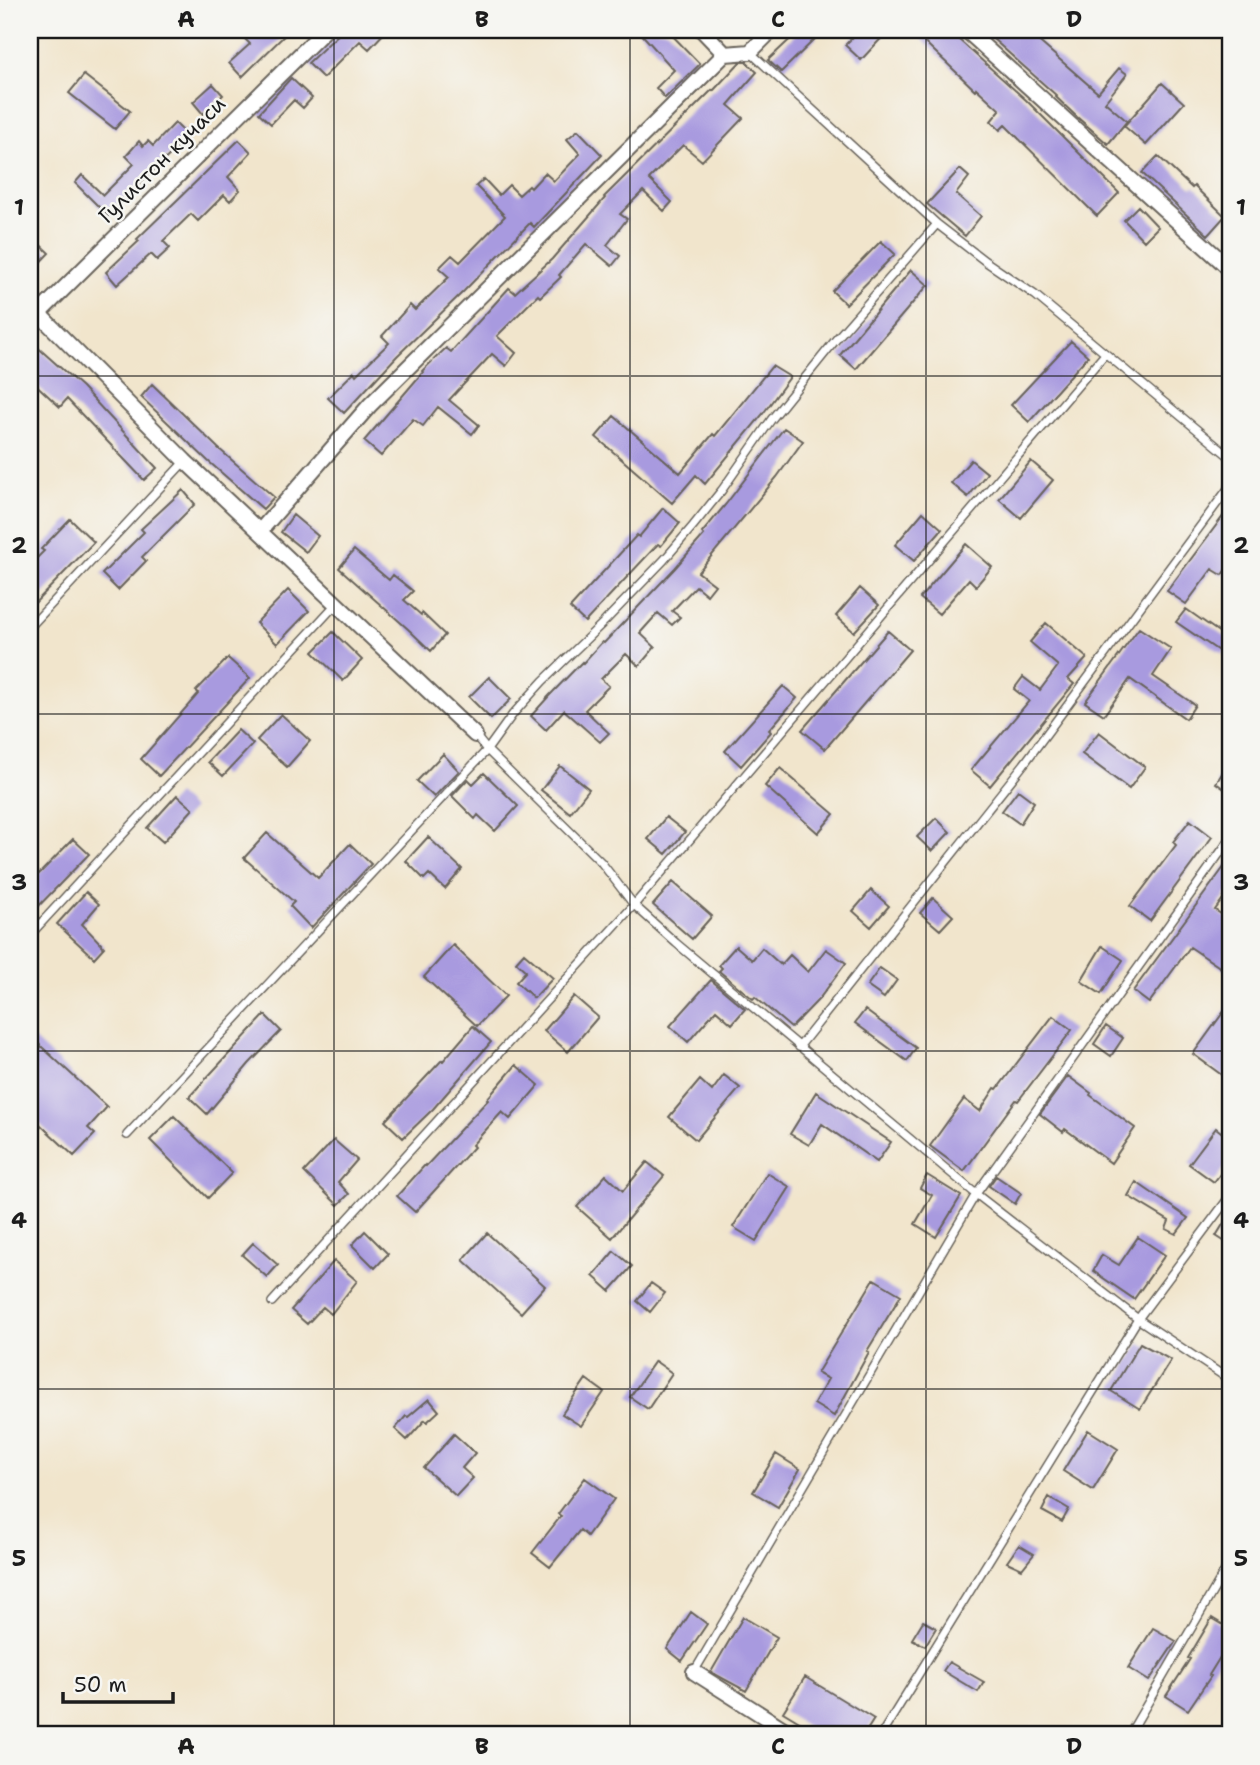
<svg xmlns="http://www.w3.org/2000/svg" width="1260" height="1765" font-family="'Shantell Sans',sans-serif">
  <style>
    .building { fill: #a89adf }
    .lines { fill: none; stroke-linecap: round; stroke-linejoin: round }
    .lane-casing { stroke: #67625a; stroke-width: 10 }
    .street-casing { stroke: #67625a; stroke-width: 18 }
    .lane { stroke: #fff; stroke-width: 7 }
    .street { stroke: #fff; stroke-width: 14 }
    .grid { fill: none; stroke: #1c1c1c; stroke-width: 2; stroke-opacity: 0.55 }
    .labels { text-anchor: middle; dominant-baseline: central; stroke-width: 5; stroke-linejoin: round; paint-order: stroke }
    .street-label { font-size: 21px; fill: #1c1c1c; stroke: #f6f6f2 }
    .neatline { fill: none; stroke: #1c1c1c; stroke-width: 2.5 }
    .grid-label { font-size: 23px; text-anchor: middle; font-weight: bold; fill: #1c1c1c }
  </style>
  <rect width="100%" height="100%" fill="#f6f6f2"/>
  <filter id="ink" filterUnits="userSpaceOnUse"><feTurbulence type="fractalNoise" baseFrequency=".0143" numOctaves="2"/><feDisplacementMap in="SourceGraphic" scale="14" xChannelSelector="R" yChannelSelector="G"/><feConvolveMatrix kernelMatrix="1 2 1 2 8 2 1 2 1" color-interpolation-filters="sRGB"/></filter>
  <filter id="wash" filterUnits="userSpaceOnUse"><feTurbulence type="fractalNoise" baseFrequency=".00686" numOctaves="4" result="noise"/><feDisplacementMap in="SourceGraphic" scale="28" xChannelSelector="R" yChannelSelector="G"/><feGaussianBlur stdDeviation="1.57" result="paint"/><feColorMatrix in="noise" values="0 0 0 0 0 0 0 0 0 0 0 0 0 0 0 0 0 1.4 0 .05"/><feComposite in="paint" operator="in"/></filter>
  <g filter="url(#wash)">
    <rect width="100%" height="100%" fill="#f1e5cc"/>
    <g id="blocks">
      <!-- building -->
      <path class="building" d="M236,30H290L242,77L229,63L250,44Z
        M343,30H387L369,49L360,41L323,78L308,63Z
        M638,30H667L700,64L665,98L656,88L674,70Z
        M800,30H809L817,37L781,72L768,60Z
        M860,30H889L861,60L845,45Z
        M912,30H948L1026,100L1119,193L1097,216L1005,125L1000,130L991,121L1000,110L976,88L975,90Z
        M983,30H1026L1098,93L1119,68L1127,74L1105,102L1127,121L1108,144L1077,117L1056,97L1057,96Z
        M740,62H746L757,72L728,105L743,118L702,161L683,145L649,179L672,202L664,211L643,191L620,214L627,219L607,245L620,256L612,266L586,244L559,275L561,277L540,297L538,295L497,336L516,353L506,366L492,354L449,400L479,425L472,434L438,407L423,426L413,419L381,456L364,441L423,372L422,371L446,348L451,352L509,288L515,293L552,259L605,198L604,197L712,90L713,91Z
        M84,75L130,111L115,129L69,93Z
        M291,78L312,98L303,108L294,100L271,124L259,113Z
        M1162,83L1184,103L1146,145L1124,126Z
        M213,84L223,95L203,114L193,102Z
        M175,123L189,137L126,196L108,216L75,183L82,175L103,195L134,164L126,156L139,141L143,146L148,141L153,146Z
        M578,130L602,155L534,227L530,223L464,291L397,356L344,413L328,398L354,372L356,375L389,343L382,336L410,305L415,310L449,277L439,268L452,255L460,262L505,216L476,186L484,179L499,195L509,185L519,195L529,186L531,188L545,173L554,181L580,154L567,139Z
        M239,140L251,152L228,177L240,190L230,201L224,195L198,221L191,214L163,241L170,248L157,260L151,254L117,285L106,272L139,241L137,239Z
        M1158,156L1192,188L1194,186L1225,216L1208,235L1142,173Z
        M960,169L969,177L956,194L981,216L965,236L927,204Z
        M1138,206L1158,227L1144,241L1124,220Z
        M30,235L49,253L30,273Z
        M881,241L895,254L846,304L832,291Z
        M911,270L928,285L856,369L840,355Z
        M1071,341L1088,356L1029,422L1011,405Z
        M35,345L82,387L157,468L144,480L67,399L60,407L30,379V351Z
        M772,366L790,377L762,415L705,484L696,475L672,503L596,437L614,416L680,473L713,434L715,436Z
        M152,384L218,448L274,497L263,509L208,461L141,397Z
        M784,428L803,441L777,477L698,572L715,585L707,595L696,586L672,611L680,617L672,625L658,613L640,633L655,647L639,666L626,654L601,679L609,686L585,710L609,733L600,742L564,710L546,730L531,716L549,696L582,662L583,663L602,642L604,643L675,568L704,535L702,533L726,504Z
        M971,460L987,473L968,497L951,483Z
        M1031,461L1053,480L1021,518L999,499Z
        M183,490L195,504L142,557L146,561L118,590L102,574L144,532L141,529Z
        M1230,507V563L1222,575L1212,569L1186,604L1167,591Z
        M663,508L680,523L661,546L658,544L585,622L570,608L637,535L639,537Z
        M923,512L942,529L914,561L895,545Z
        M293,515L318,536L306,552L281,532Z
        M70,519L94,542L30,608V565L44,551L41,549Z
        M966,544L992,567L976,586L969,579L939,614L920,598Z
        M354,550L389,580L393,575L413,591L404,600L421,615L422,613L445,635L431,651L408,629L339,568Z
        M860,588L879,605L854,632L836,616Z
        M288,590L309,611L277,644L256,623Z
        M1186,609L1230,640L1223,654L1176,622Z
        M1046,623L1087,658L1068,679L1074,684L990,786L971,770L1029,701L1014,689L1023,677L1040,690L1058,666L1030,642Z
        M1139,628L1171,649L1153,676L1195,705L1186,719L1130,679L1104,715L1085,702Z
        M888,631L910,650L825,749L802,730Z
        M333,632L362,660L343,681L313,652Z
        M228,658L250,678L159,776L141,759L199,693L196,691Z
        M489,677L511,699L491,719L469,697Z
        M783,686L797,698L769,730L771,732L741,766L725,751Z
        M281,714L310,741L287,767L257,740Z
        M238,730L253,744L223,776L208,762Z
        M1099,732L1145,767L1129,789L1082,754Z
        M443,754L459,771L434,797L417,781Z
        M1230,761V793L1216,783Z
        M560,766L589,789L570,813L541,790Z
        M780,768L834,814L818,833L765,786Z
        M484,773L518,806L495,831L478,815L475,819L452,796L468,779L473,784Z
        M1018,790L1034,802L1020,824L1002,811Z
        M177,795L193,809L163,842L147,828Z
        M666,817L685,832L666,854L648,839Z
        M936,818L950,832L932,851L917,837Z
        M1190,820L1212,837L1150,921L1130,906L1176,845L1173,842Z
        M267,833L318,878L350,844L371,864L311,928L290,906L294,902L244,858Z
        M428,837L462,869L445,889L429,874L424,879L406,861Z
        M73,839L89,854L30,915V865L39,874Z
        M1230,859V889L1215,910L1230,920V974L1190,947L1149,1003L1133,991Z
        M673,882L712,916L692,939L653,905Z
        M871,890L889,906L871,927L853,911Z
        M86,892L99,904L82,924L104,947L94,958L57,924Z
        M933,898L953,916L940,930L920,913Z
        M453,945L506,996L477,1026L424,977Z
        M736,946L752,960L762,948L781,965L790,955L808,972L826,949L846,963L819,999L791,1028L755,997L753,999L719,971L722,968L719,965Z
        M1102,946L1123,960L1101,994L1081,981Z
        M524,953L553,978L534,998L516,982L526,971L516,962Z
        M880,968L897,980L884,998L867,986Z
        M711,980L745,1009L732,1024L716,1010L688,1042L670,1026Z
        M574,996L598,1017L568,1052L544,1031Z
        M1230,1003V1081L1193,1054Z
        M865,1010L916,1048L907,1061L855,1023Z
        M265,1015L281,1031L249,1064L207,1114L189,1097Z
        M1053,1016L1072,1030L1018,1101L1016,1100L964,1171L930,1146L964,1099L980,1111L995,1088L997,1089Z
        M473,1026L491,1042L433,1109L403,1138L385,1121L442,1060L443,1061Z
        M1106,1026L1123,1038L1111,1056L1094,1044Z
        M30,1036L107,1107L88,1128L95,1134L74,1156L30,1115Z
        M516,1065L539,1085L510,1119L502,1112L472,1145L474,1147L415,1212L397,1196L425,1165L426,1166L488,1100L487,1099Z
        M724,1075L740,1088L696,1140L669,1117L700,1080L712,1091Z
        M1068,1076L1091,1093L1090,1095L1135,1128L1111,1163L1065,1129L1063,1132L1040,1114Z
        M816,1092L891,1142L877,1162L822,1124L809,1145L790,1134Z
        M174,1116L232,1173L208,1198L150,1140Z
        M1216,1128L1230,1139V1161L1214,1182L1189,1164Z
        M334,1140L357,1160L338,1182L349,1194L338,1205L304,1172Z
        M647,1162L664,1176L612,1238L577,1207L606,1175L623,1191Z
        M767,1173L790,1187L756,1241L733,1227Z
        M927,1175L961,1196L936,1237L915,1224L932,1195L920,1188Z
        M996,1176L1021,1193L1015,1204L989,1186Z
        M1136,1182L1188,1218L1176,1234L1166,1229L1169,1221L1128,1196Z
        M1230,1213V1245L1216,1236Z
        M365,1231L388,1254L375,1268L352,1245Z
        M487,1233L545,1286L521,1313L463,1260Z
        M1138,1237L1165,1255L1134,1299L1093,1271L1102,1255L1119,1265Z
        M253,1243L278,1265L267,1277L242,1255Z
        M614,1251L632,1266L610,1291L593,1276Z
        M334,1261L357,1281L331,1314L323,1307L307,1324L291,1310Z
        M874,1279L901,1295L867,1351L869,1352L834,1416L814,1404L828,1379L817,1373Z
        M651,1283L665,1293L650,1312L637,1301Z
        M1140,1343L1171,1360L1140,1409L1111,1391Z
        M655,1361L672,1373L648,1409L630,1397Z
        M586,1379L604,1392L581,1426L562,1414Z
        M429,1399L439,1411L427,1422L425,1420L407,1440L395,1429L406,1416L408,1417Z
        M1088,1430L1118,1449L1093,1490L1063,1471Z
        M454,1434L475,1453L462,1468L473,1478L456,1496L424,1468Z
        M776,1454L800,1469L778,1507L753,1492Z
        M585,1478L614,1499L587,1536L580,1530L550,1567L532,1553L561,1516L558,1514Z
        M1049,1497L1069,1509L1062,1522L1042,1511Z
        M1019,1545L1034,1554L1022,1569L1007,1562Z
        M691,1612L707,1624L682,1661L667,1649Z
        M743,1617L777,1637L746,1691L711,1672Z
        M1212,1618L1230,1629V1641L1209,1675L1211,1676L1188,1710L1166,1696L1190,1659L1188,1658Z
        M923,1621L936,1628L925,1646L912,1639Z
        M1153,1628L1176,1641L1149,1681L1128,1668Z
        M949,1662L984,1682L978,1692L943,1671Z
        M805,1677L874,1719L864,1735H821L783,1712Z"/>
    </g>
  </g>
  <g filter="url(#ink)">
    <use href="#blocks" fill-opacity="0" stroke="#67625a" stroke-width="2"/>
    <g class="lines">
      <defs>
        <path id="lane" d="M750,52L937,224L985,261L1035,295L1230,457
          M30,627L185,461
          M475,735L487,750L601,862L634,905L676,943L976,1194L1138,1319L1230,1380
          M30,935L336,604
          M799,1047L1024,764L1230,486
          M127,1135L487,750L513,714L543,681L605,621L664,560L693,526L722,490L771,420L838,337L937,224
          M272,1302L634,905L1105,354
          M694,1672L976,1194L1230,839
          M881,1735L1138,1319L1230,1196
          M1129,1735L1230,1562"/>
        <path id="street" d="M702,30L725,54
          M966,30L1230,269
          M725,54L750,52L772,30
          M30,305L185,461L475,735
          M30,322L325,30
          M260,531L370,405L725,54
          M694,1672L793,1735"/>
      </defs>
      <!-- lane casing -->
      <use href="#lane" class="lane-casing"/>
      <!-- street casing -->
      <use href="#street" class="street-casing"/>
      <!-- lane -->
      <use href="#lane" class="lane"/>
      <!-- street -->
      <use href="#street" class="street"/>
    </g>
  </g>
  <!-- grid -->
  <path class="grid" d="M334,30V1735M630,30V1735M926,30V1735M30,376H1230M30,714H1230M30,1051H1230M30,1389H1230"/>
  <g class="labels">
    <!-- street labels -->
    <g class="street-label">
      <text transform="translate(162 160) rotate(-45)">Гулистон кучаси</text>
    </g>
  </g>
  <!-- margin -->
  <rect width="1260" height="1765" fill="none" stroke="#f6f6f2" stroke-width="77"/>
  <!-- scale -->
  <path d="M63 1692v10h110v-10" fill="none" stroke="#1c1c1c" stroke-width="3.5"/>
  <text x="74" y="1692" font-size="21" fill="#1c1c1c" stroke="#f6f6f2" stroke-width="5" paint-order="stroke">50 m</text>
  <rect x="38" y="38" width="1184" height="1688" class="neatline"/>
  <g class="grid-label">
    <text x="186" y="27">A</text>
    <text x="482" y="27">B</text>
    <text x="778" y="27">C</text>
    <text x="1074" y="27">D</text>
    <text x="19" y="215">1</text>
    <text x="1241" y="215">1</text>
    <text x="19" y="553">2</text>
    <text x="1241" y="553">2</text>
    <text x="19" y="890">3</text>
    <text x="1241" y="890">3</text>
    <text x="19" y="1228">4</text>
    <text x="1241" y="1228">4</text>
    <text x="19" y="1566">5</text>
    <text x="1241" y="1566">5</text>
    <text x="186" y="1754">A</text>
    <text x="482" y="1754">B</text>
    <text x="778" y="1754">C</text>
    <text x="1074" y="1754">D</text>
  </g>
</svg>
